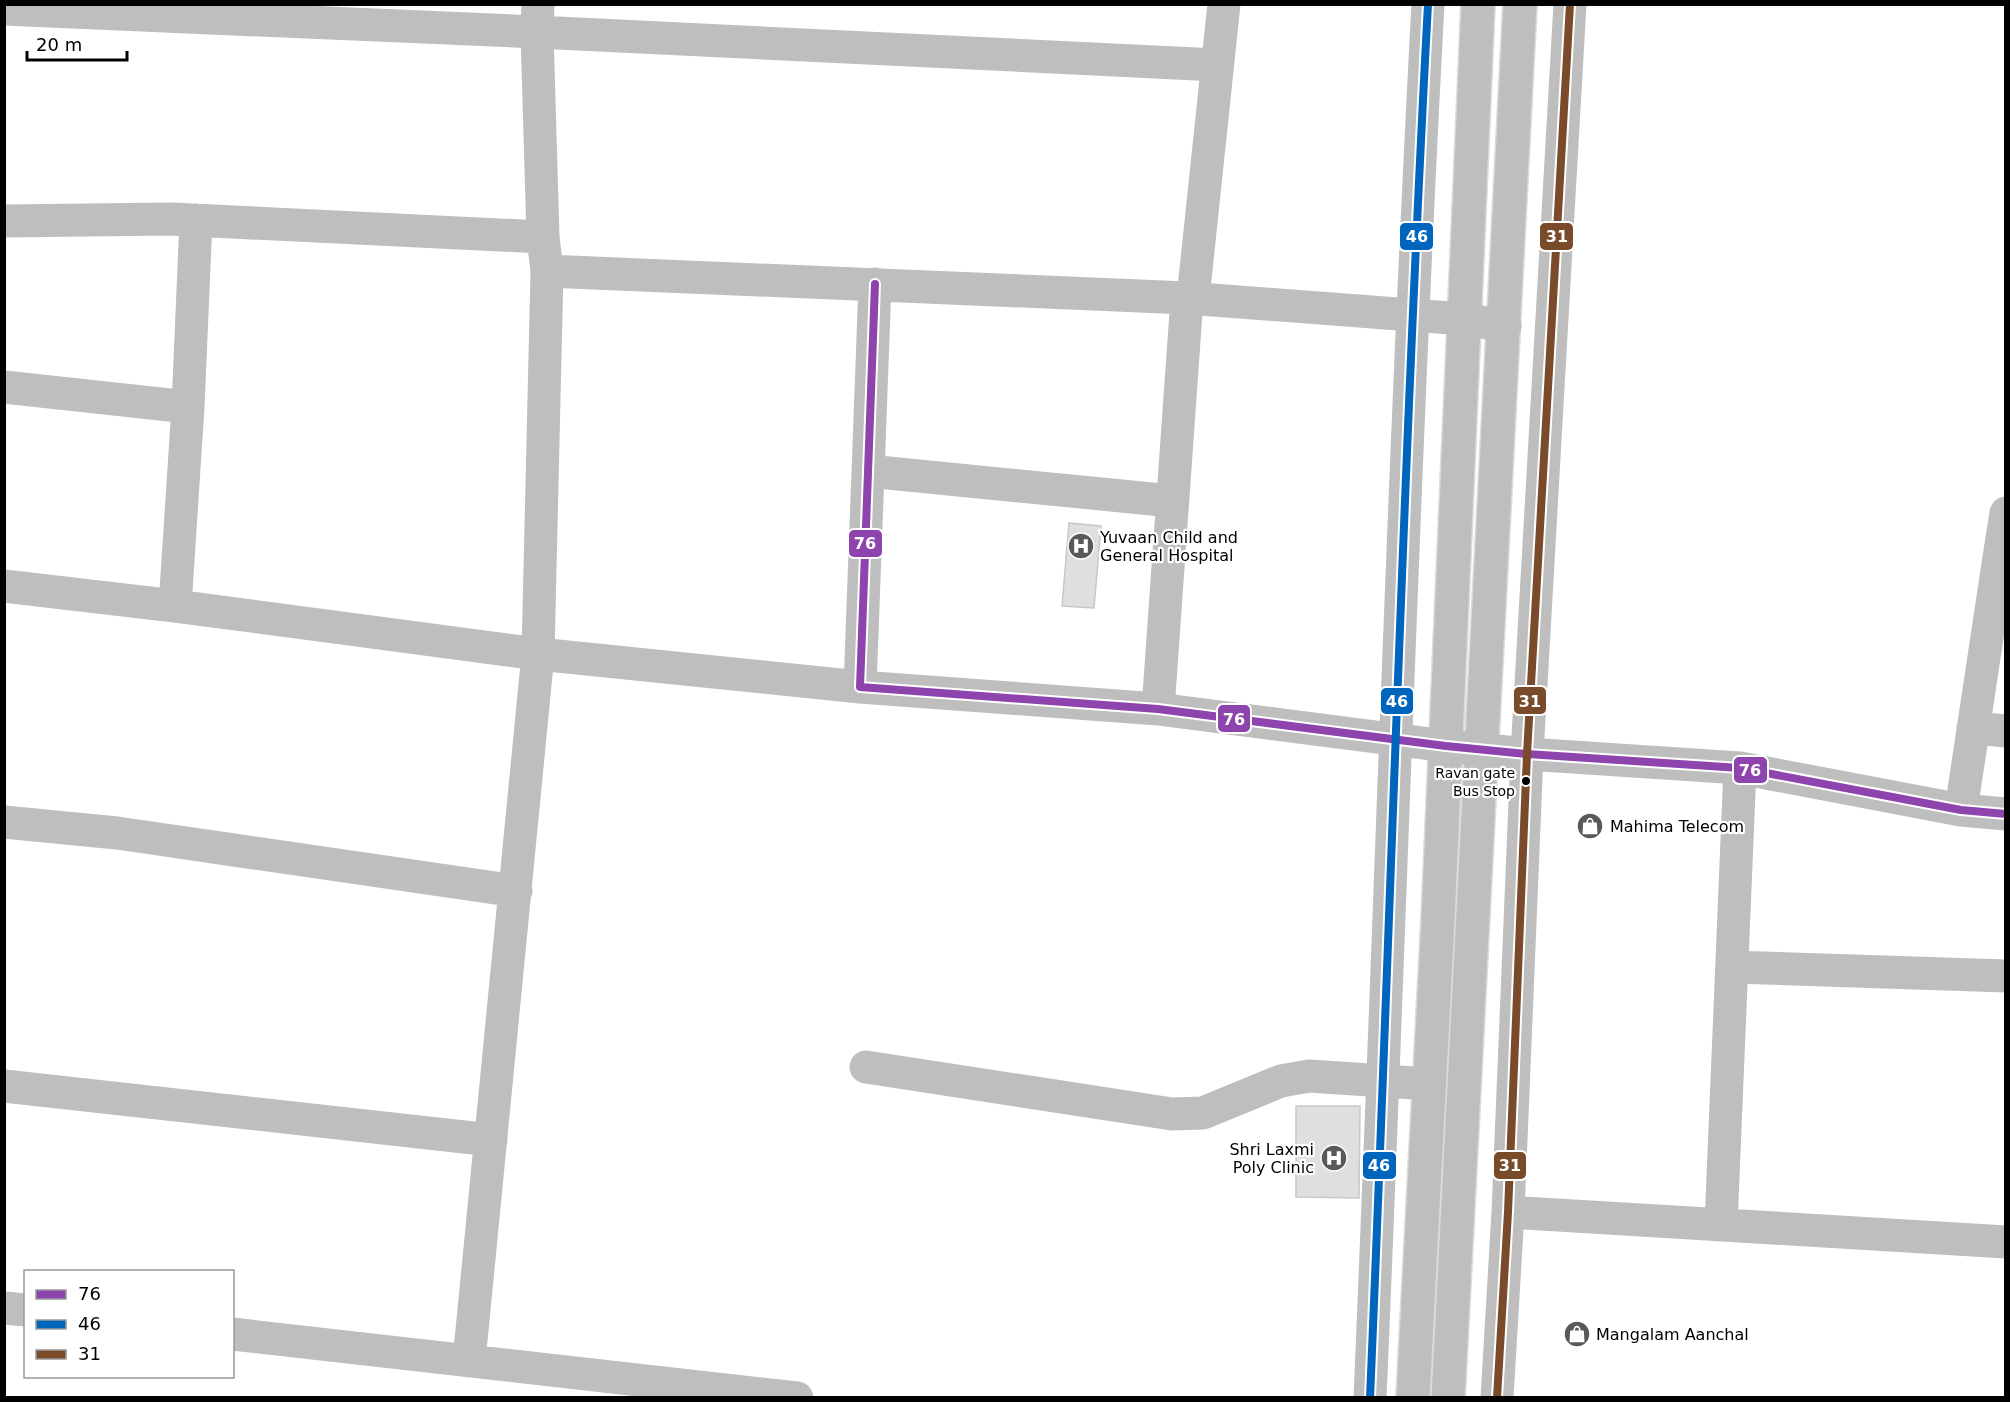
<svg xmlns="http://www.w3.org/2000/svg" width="2010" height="1402" font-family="'DejaVu Sans',sans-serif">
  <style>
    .building { fill: #dfdfdf; stroke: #c7c7c7; stroke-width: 1.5 }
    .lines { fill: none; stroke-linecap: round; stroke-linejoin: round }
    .major-casing { stroke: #dbdbdb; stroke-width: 36 }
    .minor { stroke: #bebebe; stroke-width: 33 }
    .major { stroke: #bebebe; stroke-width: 33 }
    .bus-1-casing { stroke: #fff; stroke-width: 12 }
    .bus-2-casing { stroke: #fff; stroke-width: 12 }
    .bus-3-casing { stroke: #fff; stroke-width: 12 }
    .bus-1 { stroke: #8e44ad; stroke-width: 8 }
    .bus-2 { stroke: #0065bd; stroke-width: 8 }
    .bus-3 { stroke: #7a4b2a; stroke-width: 8 }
    .bus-dot { fill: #000; stroke: #fff; stroke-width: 2 }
    .labels { text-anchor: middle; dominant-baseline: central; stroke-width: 4.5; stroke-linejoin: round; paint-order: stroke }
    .bus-label { font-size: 14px; fill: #000; stroke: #fff; text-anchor: end }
    .poi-label { font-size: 16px; fill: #000; stroke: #fff; text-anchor: start }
    .line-badge { stroke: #fff; stroke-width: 2 }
    .badge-label { font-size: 16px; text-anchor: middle; font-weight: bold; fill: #fff }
  </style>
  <rect width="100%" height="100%" fill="#fff"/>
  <!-- building -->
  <path class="building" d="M1069,523L1101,526L1094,608L1062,606Z
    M1296,1106H1360L1359,1198L1296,1197Z"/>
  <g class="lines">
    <defs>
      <path id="major" d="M1413,1398L1438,920L1478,4
        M1448,1398L1520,4"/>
    </defs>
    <!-- major casing -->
    <use href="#major" class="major-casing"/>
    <!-- minor -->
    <path class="minor" d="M538,4L537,32L543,237
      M4,9L537,32L1217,65
      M4,221L171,219L543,237L547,271L1187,298L1464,319L1505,326
      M875,284L860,687L1158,709L1446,746L1527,754L1740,768L1961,810L2006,814
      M1193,298L1224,4
      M4,387L188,407
      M868,471L1172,501
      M2000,551L2006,513
      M4,586L175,606L538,654L860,687
      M175,606L188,407L196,220
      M1158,709L1187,298
      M1973,728L2006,731
      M1961,810L2000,551L2006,552
      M4,822L117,833L516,891
      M1732,967L2006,976
      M866,1067L1172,1114L1203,1113L1281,1081L1309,1076L1429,1084
      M4,1086L491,1140
      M1508,1212L2006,1242
      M1721,1225L1740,768
      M4,1308L26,1310
      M232,1334L797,1398
      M469,1361L538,654L547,271
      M1370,1398C1390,933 1403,469 1428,4
      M1497,1398L1508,1212L1527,754L1570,4"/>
    <!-- major -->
    <use href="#major" class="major"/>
    <defs>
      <path id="bus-1" d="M875,284L860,687L1158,709L1446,746L1527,754L1740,768L1961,810L2006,814"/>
      <path id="bus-2" d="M1370,1398C1390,933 1403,469 1428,4"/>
      <path id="bus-3" d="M1497,1398L1508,1212L1527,754L1570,4"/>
    </defs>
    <!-- bus-1 casing -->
    <use href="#bus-1" class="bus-1-casing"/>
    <!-- bus-2 casing -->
    <use href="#bus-2" class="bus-2-casing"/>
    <!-- bus-3 casing -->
    <use href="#bus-3" class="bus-3-casing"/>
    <!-- bus-1 -->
    <use href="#bus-1" class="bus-1"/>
    <!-- bus-2 -->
    <use href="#bus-2" class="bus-2"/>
    <!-- bus-3 -->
    <use href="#bus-3" class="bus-3"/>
  </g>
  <!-- icons -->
  <defs>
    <symbol id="hospital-disc" viewBox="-11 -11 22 22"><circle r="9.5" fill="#595959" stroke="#fff"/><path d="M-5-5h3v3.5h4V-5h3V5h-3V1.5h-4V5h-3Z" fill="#fff"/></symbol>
    <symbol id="shop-disc" viewBox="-11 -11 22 22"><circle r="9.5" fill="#595959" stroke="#fff"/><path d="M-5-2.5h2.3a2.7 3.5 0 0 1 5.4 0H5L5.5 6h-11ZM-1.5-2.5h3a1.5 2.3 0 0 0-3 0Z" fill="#fff"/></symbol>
  </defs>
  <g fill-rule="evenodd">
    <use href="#hospital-disc" x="1066" y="531" width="30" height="30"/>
    <use href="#shop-disc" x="1575" y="811" width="30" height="30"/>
    <use href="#hospital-disc" x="1319" y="1143" width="30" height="30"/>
    <use href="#shop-disc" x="1562" y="1319" width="30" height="30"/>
  </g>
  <!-- markers -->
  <circle class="bus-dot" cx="1526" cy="781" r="5"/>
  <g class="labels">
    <!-- bus labels -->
    <g class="bus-label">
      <text x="1515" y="773">Ravan gate<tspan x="1515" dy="18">Bus Stop</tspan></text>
    </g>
    <!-- poi labels -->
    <g class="poi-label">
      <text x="1100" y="537">Yuvaan Child and<tspan x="1100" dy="18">General Hospital</tspan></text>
      <text x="1610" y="826">Mahima Telecom</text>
      <text x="1314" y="1149" text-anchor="end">Shri Laxmi<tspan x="1314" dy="18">Poly Clinic</tspan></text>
      <text x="1596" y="1334">Mangalam Aanchal</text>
    </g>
  </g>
  <g class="line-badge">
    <rect x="1399" y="222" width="35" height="29" rx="6" fill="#0065bd"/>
    <rect x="1539" y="222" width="35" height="29" rx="6" fill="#7a4b2a"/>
    <rect x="848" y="529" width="35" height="29" rx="6" fill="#8e44ad"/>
    <rect x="1513" y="686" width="34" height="29" rx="6" fill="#7a4b2a"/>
    <rect x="1380" y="687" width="34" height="28" rx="6" fill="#0065bd"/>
    <rect x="1217" y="704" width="34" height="29" rx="6" fill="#8e44ad"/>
    <rect x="1733" y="756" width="35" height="28" rx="6" fill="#8e44ad"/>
    <rect x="1362" y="1151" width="35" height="29" rx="6" fill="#0065bd"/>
    <rect x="1493" y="1151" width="34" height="29" rx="6" fill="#7a4b2a"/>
  </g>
  <g class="badge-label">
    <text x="1417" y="242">46</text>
    <text x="1557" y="242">31</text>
    <text x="865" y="549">76</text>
    <text x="1530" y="707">31</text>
    <text x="1397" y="707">46</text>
    <text x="1234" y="725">76</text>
    <text x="1750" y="776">76</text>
    <text x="1379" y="1171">46</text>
    <text x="1510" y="1171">31</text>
  </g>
  <!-- border -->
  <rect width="2010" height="1402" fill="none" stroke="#000000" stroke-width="12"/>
  <!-- legend -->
  <rect x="24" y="1270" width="210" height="108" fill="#ffffff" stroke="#999999" stroke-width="1.5"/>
  <rect x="36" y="1290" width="30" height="9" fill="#8e44ad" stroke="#999999" stroke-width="1.5"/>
  <text x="78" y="1300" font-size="18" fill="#000000">76</text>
  <rect x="36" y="1320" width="30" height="9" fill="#0065bd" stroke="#999999" stroke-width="1.5"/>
  <text x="78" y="1330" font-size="18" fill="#000000">46</text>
  <rect x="36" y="1350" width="30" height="9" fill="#7a4b2a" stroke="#999999" stroke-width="1.5"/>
  <text x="78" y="1360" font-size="18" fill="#000000">31</text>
  <!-- scale -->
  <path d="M27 51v9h100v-9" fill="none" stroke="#000000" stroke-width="3"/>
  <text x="36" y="51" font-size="18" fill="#000000" stroke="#ffffff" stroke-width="4.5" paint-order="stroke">20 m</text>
</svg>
